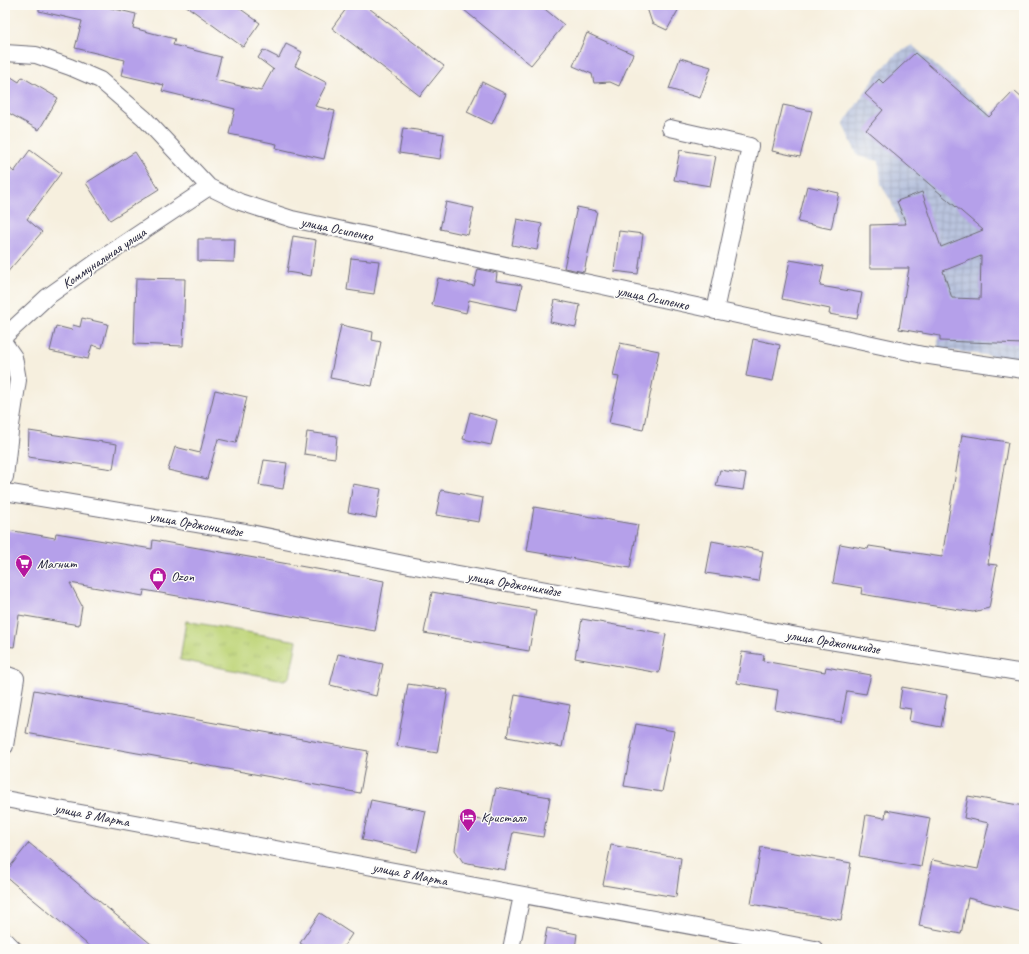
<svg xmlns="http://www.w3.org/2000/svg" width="1029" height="954" font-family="Caveat,sans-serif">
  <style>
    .industrial { fill: url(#industrial-grid) }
    .park { fill: url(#park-tufts); stroke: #707c5a }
    .building { fill: #b5a0ea; fill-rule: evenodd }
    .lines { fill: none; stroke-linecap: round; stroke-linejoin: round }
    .minor-casing { stroke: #6c6a74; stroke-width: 18 }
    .minor { stroke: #fff; stroke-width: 16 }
    .labels { text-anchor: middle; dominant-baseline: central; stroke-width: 3; stroke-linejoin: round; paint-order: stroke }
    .street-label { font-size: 14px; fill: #22223b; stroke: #fdfcf7 }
    .poi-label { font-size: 14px; fill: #22223b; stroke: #fdfcf7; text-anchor: start }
  </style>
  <defs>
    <pattern id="industrial-grid" width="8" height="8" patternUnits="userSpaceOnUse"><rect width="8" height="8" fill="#bac4de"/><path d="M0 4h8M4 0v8" fill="none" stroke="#a0a8bf"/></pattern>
    <pattern id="park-tufts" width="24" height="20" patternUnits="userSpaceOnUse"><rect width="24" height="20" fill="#bfd579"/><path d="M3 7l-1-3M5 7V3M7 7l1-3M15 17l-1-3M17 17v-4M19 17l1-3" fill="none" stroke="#a4b76a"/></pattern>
  </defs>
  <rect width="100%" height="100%" fill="#fdfcf7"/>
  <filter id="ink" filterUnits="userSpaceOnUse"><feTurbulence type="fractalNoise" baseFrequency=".025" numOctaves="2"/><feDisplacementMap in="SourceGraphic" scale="8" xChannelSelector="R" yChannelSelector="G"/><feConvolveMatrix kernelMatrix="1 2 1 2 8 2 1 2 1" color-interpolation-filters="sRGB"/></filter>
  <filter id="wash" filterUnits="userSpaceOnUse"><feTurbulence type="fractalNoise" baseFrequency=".012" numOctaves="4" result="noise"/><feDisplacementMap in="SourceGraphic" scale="16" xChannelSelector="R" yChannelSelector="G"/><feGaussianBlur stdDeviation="0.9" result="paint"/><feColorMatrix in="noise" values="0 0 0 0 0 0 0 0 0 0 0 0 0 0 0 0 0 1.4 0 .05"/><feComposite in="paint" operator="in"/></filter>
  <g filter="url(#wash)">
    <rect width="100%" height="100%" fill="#f6efde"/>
    <!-- industrial -->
    <path class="industrial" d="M912,45L1024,142V360L938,349L937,304L912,262L891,201L881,185L879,161L858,156L843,125L875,77L896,54Z"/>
    <!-- park -->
    <path class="park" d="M186,621L297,641L290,677L284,680L180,660Z"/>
    <g id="blocks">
      <!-- building -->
      <path class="building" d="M39,5H98L136,14L133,28L175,39L173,45L221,57L215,80L261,91L273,69L274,70L258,58L263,50L279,58L286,44L302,52L295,66L327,83L315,106L335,111L324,159L276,148L277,144L229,134L235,109L162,91L164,85L121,75L125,60L75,48L82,21L39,11Z
        M185,5H235L260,23L243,47Z
        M349,5H365L444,66L420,96L332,28Z
        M458,5H540L564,25L531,65Z
        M646,5H681L667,30L652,23Z
        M587,33L633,54L619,86L610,82L594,83L592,74L573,66Z
        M915,53L989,117L1014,91L1024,100V344L940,341V336L899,329L909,268H870V225L906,224L897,201L922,192L941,247L983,230L866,130L883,110L865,94L879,79L883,83ZM981,256L980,299L952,298L943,271Z
        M680,58L711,67L700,98L669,89Z
        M5,73L19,82L22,77L58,98L39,130L5,111Z
        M482,82L506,94L492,124L467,112Z
        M783,105L812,111L800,157L772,151Z
        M403,128L444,134L440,159L399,153Z
        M30,150L61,173L27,219L42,232L5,275V164L14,172Z
        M680,150L716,156L710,186L674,180Z
        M135,152L159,189L110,220L86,183Z
        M807,186L839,193L831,229L798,222Z
        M446,202L474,208L468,235L440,229Z
        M577,207L597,211L584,272L564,268Z
        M517,219L542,224L537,250L512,245Z
        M619,231L643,234L638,274L614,271Z
        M293,236L316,240L311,276L287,272Z
        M198,239H235L234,262L198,261Z
        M351,258L379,261L374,294L347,290Z
        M790,260L824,266L820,286L862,293L857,319L829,314L830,309L782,299Z
        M478,269L497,273L496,281L522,285L517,310L469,300L466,313L432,305L438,278L474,286Z
        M136,278L185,279L183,346L134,344Z
        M555,300L580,305L576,327L550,322Z
        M82,318L108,324L102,348L92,345L88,359L50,351L56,326L72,330L73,325L80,327Z
        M341,325L373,332L372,340L381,342L372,386L330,378Z
        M753,339L780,345L773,381L746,376Z
        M620,343L659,351L643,430L609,423L619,377L613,376Z
        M215,390L247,397L236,443L218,439L207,479L168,470L175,447L200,453Z
        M470,412L497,420L491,445L463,439Z
        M29,431L117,444L113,469L28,457Z
        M307,432L337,436L335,458L304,454Z
        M962,435L1008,442L988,564L997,565L989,608L973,612L922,604L861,594L862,588L833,583L840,544L868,549L869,546L942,557Z
        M264,460L287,463L283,489L259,485Z
        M720,470L746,474L743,490L716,486Z
        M353,484L381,489L376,518L348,512Z
        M441,490L483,498L479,522L436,515Z
        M534,507L638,525L630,568L527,551Z
        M8,530L55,538L56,533L152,549L153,540L384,581L375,631L144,590L143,596L70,583L82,606L79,625L19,615L14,647L5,646V547Z
        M712,541L763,551L758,581L706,573Z
        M432,592L536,610L529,651L424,633Z
        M582,619L666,634L659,673L575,658Z
        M742,652L764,655L763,661L825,672L826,667L871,675L866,694L847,691L841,722L775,710L778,690L737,683Z
        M338,654L383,664L376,696L330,685Z
        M408,684L448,690L437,753L397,746Z
        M902,687L947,695L941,727L909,721L911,709L899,707Z
        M34,690L368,751L360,793L26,733Z
        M515,695L570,705L562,747L507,737Z
        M636,724L674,731L662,792L624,786Z
        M496,788L550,797L543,837L513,832L505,870L463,862L455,850L460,817L489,821Z
        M968,796L1024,806V912L968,898L961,934L919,926L932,860L978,869L989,823L964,818Z
        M371,800L426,811L417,852L362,840Z
        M886,810L930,818L921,867L859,856L866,815L885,818Z
        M29,843L157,949H93L5,876V873Z
        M611,845L681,858L676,897L603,885Z
        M761,847L851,863L841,920L751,904Z
        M320,913L352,934L342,949H309L300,943Z
        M547,928L577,934L575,949H543Z"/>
    </g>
  </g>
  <g filter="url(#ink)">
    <use href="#blocks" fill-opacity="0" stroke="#6c6a74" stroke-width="1"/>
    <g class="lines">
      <defs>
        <path id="minor" d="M5,53L36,55L70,67L100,80L144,118L209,187L240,202L292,219L923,355L1024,370
          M670,128L750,146L715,311
          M5,336L47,297L95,263L209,187
          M5,344L14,357L18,380L10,432L5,477
          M5,492L245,532L409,565L798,636L1024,673
          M5,674L16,678L5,746
          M5,799L815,949
          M5,940L14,949
          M511,949L522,895"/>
      </defs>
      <!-- minor casing -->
      <use href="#minor" class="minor-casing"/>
      <!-- minor -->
      <use href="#minor" class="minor"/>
    </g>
  </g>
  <!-- icons -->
  <defs>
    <symbol id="supermarket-pin" viewBox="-11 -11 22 30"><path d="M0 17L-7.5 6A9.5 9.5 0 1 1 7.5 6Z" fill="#b5179e" stroke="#fdfcf7"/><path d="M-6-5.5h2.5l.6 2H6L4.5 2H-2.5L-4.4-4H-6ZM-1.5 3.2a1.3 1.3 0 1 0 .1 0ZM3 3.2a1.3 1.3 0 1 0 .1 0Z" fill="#fff"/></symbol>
    <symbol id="shop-pin" viewBox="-11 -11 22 30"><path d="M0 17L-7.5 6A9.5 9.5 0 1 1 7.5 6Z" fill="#b5179e" stroke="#fdfcf7"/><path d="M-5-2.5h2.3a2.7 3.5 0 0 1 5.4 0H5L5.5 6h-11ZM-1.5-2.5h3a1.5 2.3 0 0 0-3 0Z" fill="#fff"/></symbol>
    <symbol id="hotel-pin" viewBox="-11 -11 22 30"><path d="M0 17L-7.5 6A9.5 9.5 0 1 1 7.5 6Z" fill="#b5179e" stroke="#fdfcf7"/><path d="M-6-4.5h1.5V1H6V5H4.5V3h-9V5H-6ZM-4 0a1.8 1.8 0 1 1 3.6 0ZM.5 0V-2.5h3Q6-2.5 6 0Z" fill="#fff"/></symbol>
  </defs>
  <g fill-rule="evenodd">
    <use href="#supermarket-pin" x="14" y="553" width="20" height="27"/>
    <use href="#shop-pin" x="148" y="566" width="20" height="27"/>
    <use href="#hotel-pin" x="458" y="807" width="20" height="27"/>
  </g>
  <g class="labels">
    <!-- street labels -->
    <g class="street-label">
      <text transform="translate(337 229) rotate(12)">улица Осипенко</text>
      <text transform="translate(104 258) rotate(-34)">Коммунальная улица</text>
      <text transform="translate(653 298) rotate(12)">улица Осипенко</text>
      <text transform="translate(196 524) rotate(10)">улица Орджоникидзе</text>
      <text transform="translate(514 584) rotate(10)">улица Орджоникидзе</text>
      <text transform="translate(833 642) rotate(9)">улица Орджоникидзе</text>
      <text transform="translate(92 815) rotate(11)">улица 8 Марта</text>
      <text transform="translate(410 874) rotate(11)">улица 8 Марта</text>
    </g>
    <!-- poi labels -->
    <g class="poi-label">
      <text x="37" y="563">Магнит</text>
      <text x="171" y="576">Ozon</text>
      <text x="481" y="817">Кристалл</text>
    </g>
  </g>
  <!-- margin -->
  <rect width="1029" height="954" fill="none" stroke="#fdfcf7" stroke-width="20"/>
</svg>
